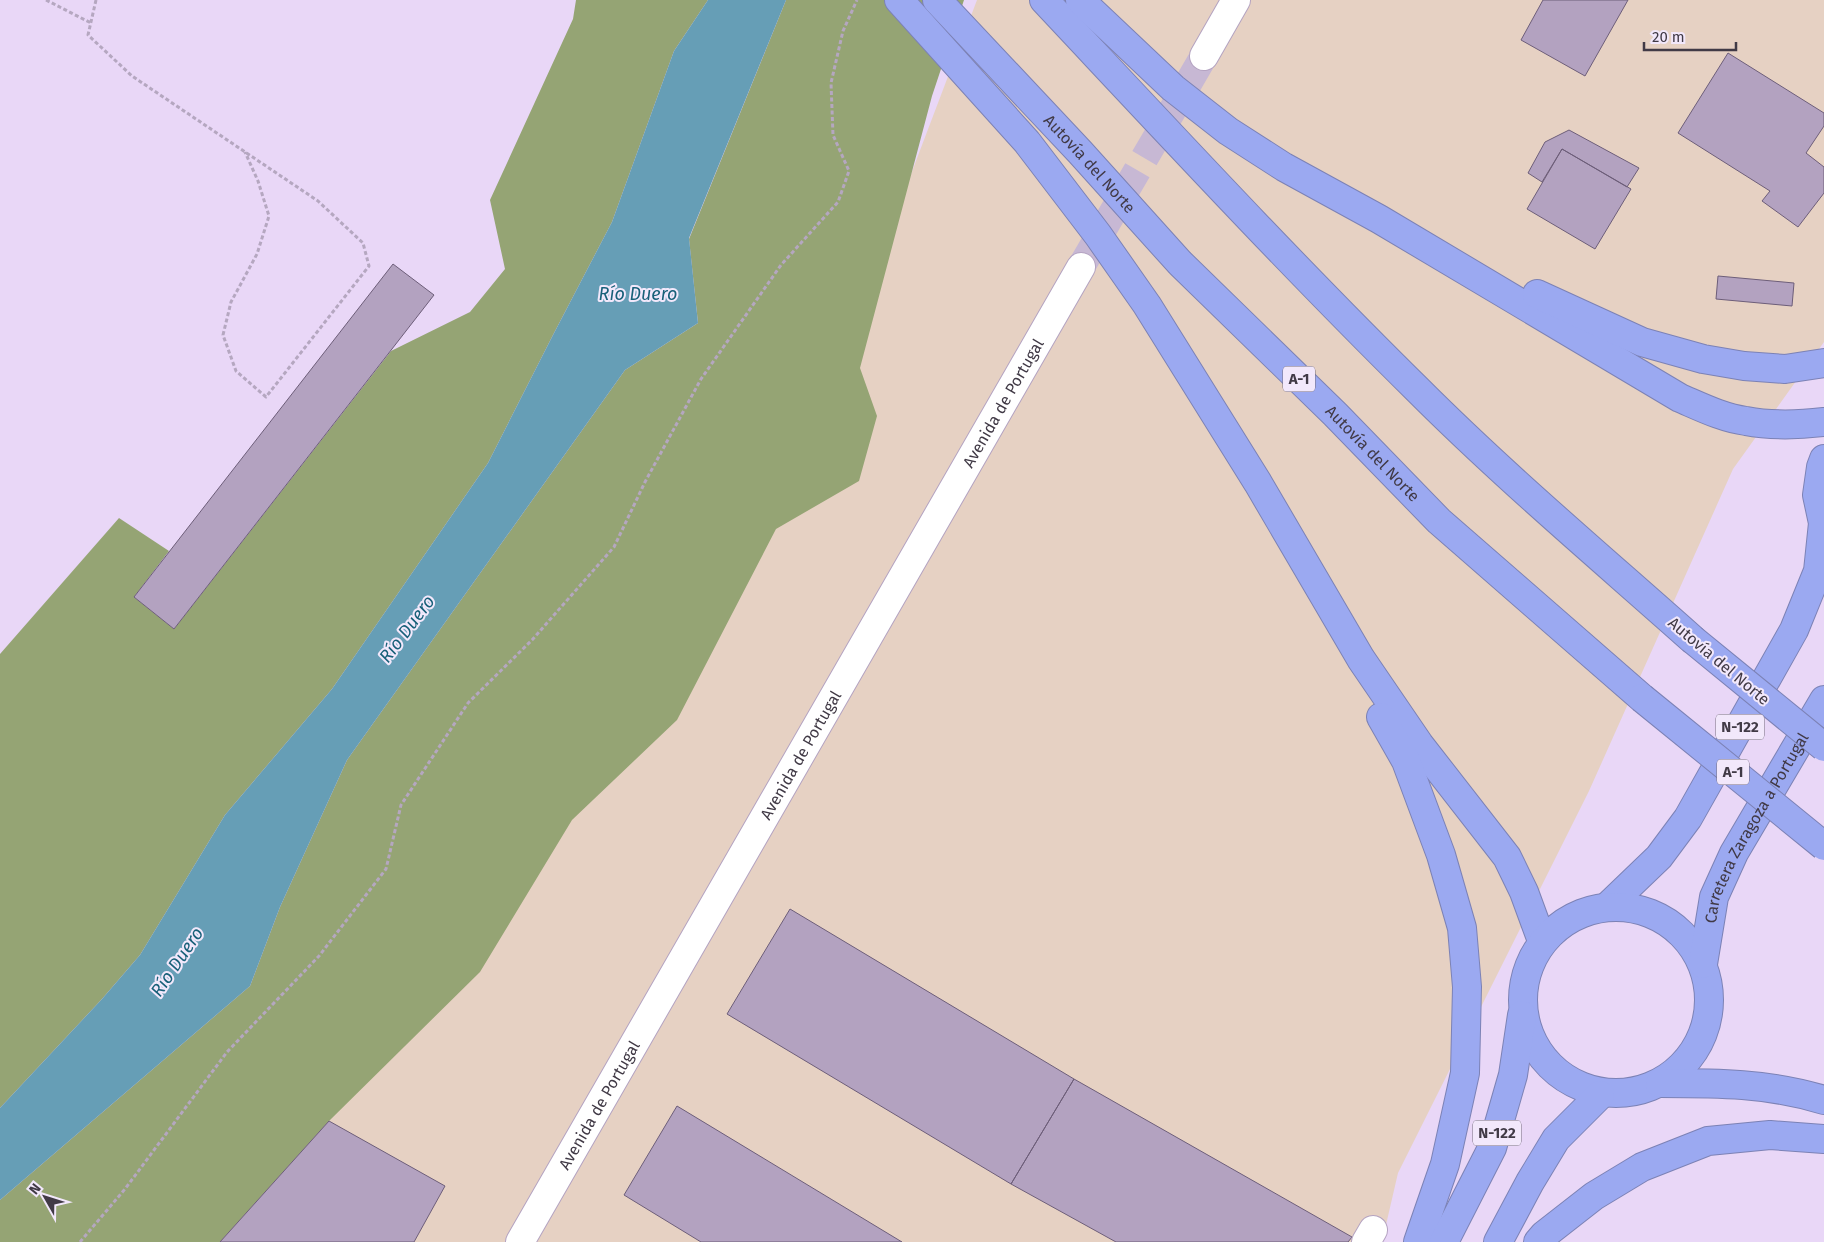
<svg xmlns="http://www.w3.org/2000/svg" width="1824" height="1242" font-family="'Fira Sans',sans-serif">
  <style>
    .industrial { fill: #e6d1c3 }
    .forest { fill: #95a474 }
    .water { fill: #669eb6 }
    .building { fill: #b3a2c0; stroke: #6d5e79 }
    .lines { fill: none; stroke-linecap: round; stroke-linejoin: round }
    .minor-tunnel { stroke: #c7b8d4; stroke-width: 28; stroke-dasharray: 28 14; stroke-linecap: butt }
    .minor-casing { stroke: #b4a3c1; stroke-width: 30 }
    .highway-casing { stroke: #7c82b5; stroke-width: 30 }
    .path { stroke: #b5a7c0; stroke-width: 3; stroke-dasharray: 4 2.5; stroke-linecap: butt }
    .minor { stroke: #fff; stroke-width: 28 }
    .highway { stroke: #9ba9f1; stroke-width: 28 }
    .highway-bridge-casing { stroke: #7c82b5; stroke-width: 30; stroke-linecap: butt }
    .highway-bridge { stroke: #9ba9f1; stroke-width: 28 }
    .labels { text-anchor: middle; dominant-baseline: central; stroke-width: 4; stroke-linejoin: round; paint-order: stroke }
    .shield { fill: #f2e8fb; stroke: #766e7c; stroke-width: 1 }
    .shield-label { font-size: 15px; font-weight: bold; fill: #413a46 }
    .street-label { font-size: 16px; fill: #413a46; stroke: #f2e8fb }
    .water-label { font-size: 18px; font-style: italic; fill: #186079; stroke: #f2e8fb }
  </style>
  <rect width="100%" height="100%" fill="#e9d7f7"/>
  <!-- industrial -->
  <path class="industrial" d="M977,0H1824V342L1733,469L1589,791L1398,1173L1382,1242H201L894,219Z"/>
  <!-- forest -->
  <path class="forest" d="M576,0H708L674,51L612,222L553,335L488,463L332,689L225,815L140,955L102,999L0,1108V654L119,518L169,551L134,597L174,629L391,351L470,312L505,269L490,200L573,19Z
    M786,0H964L932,96L860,368L877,416L859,481L776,529L677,720L572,820L480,972L329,1121L220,1242H0V1200L250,986L280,907L347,760L625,370L698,323L689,239Z"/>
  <!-- water -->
  <path class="water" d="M708,0H786L689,238L698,323L625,370L347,760L280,907L250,986L0,1200V1108L102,999L140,955L225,815L332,689L488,463L553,335L612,222L674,51Z"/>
  <!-- building -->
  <path class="building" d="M1543,0H1628L1585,76L1521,40Z
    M1728,53L1824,113V126L1806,153L1824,167V193L1798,227L1762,201L1770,191L1678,133Z
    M1569,130L1639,168L1627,187L1562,149L1542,182L1528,173L1545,142Z
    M1562,149L1631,189L1595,249L1527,209Z
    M393,264L434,295L174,629L134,597Z
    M1718,276L1794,283L1792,306L1716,299Z
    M790,909L1074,1079L1011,1184L727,1014Z
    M1074,1079L1352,1237L1348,1242H1116L1011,1184Z
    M677,1106L902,1242H701L624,1195Z
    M329,1121L445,1186L414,1242H220Z"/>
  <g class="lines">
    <!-- minor-tunnel -->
    <path class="minor-tunnel" d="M1081,267L1204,56"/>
    <defs>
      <g id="minor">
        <path d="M1204,56L1236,0"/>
        <path id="s1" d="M520,1242L1081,267"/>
        <path d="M1366,1242L1373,1230"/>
      </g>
      <g id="highway">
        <path d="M899,0L1027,142L1098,235L1147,305L1258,483L1361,659L1419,744L1507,857L1524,892L1542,941"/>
        <path id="s2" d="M937,0L1080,152L1180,263L1335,414L1439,521L1642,698"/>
        <path d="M1044,0C1167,131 1289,263 1418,390C1505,477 1600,557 1692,639"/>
        <path d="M1080,0L1173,88L1228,131L1284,167L1379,219L1680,398C1701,407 1723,418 1746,421C1772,426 1798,425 1824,422"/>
        <path d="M1537,294L1642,342L1703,359L1744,366L1785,369L1824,363"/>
        <path d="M1381,717L1406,761L1441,855L1462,928L1467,987L1465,1073L1445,1164L1418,1242"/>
        <path d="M1609,905L1659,857L1688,818L1794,630L1818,571L1823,523L1817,495L1821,467L1824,459"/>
        <circle cx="1616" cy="1000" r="93"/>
        <path id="s3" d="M1703,964L1714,897L1734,853L1824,700"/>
        <path d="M1660,1083C1717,1083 1769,1083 1824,1100"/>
        <path d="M1444,1242L1492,1148L1513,1075L1522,1015"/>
        <path d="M1498,1242L1530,1182L1556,1139L1600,1095"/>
        <path d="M1538,1242L1544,1235L1594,1196L1642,1167L1708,1141L1770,1135L1824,1139"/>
      </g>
    </defs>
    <!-- minor casing -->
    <use href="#minor" class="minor-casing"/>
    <!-- highway casing -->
    <use href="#highway" class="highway-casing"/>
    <!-- path -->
    <path class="path" d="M46,0L91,23
      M96,0L88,35L132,76L318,201L363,243L369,266L266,397L236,371L223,335L231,302L257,254L269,216L258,181L245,152
      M80,1242L125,1189L227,1052L319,956L386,869L401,805L468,703L532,640L614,547L645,482L701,379L781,265L838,202L849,171L833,135L831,83L843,31L857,0"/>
    <!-- minor -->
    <use href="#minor" class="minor"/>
    <!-- highway -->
    <use href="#highway" class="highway"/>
    <defs>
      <path id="highway-bridge" d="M1692,639L1824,747
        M1642,698L1824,846"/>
    </defs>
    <!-- highway-bridge casing -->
    <use href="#highway-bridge" class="highway-bridge-casing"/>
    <!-- highway-bridge -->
    <use href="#highway-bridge" class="highway-bridge"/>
  </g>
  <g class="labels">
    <!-- shield labels -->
    <g class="shield">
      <rect x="1283" y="366.5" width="32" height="25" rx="4"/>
      <rect x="1716" y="714.5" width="48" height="25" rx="4"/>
      <rect x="1717" y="759.5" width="32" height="25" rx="4"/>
      <rect x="1473" y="1120.5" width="48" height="25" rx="4"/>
    </g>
    <g class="shield-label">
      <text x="1299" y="379">A-1</text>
      <text x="1740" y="727">N-122</text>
      <text x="1733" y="772">A-1</text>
      <text x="1497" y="1133">N-122</text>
    </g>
    <!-- street labels -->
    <g class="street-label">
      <text stroke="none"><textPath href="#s2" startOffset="224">Autovía del Norte</textPath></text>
      <text stroke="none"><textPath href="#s1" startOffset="968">Avenida de Portugal</textPath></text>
      <text stroke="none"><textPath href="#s2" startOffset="629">Autovía del Norte</textPath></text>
      <text transform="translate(1719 661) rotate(40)">Autovía del Norte</text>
      <text stroke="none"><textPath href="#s1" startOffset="562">Avenida de Portugal</textPath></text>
      <text stroke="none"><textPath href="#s3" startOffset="148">Carretera Zaragoza a Portugal</textPath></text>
      <text stroke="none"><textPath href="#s1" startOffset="158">Avenida de Portugal</textPath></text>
    </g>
    <!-- water labels -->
    <g class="water-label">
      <text x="638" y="294">Río Duero</text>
      <text transform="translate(407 629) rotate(-53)">Río Duero</text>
      <text transform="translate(177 962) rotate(-56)">Río Duero</text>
    </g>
  </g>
  <!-- north arrow -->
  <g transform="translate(45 1197) rotate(309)" stroke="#f2e8fb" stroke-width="4" paint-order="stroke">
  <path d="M0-4L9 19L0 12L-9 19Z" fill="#413a46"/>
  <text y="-8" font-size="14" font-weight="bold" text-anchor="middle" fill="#413a46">N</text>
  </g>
  <!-- scale -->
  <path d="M1644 42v8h92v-8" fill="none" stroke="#413a46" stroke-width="2.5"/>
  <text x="1652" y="42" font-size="15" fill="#413a46" stroke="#f2e8fb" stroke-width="4" paint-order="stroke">20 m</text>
</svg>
